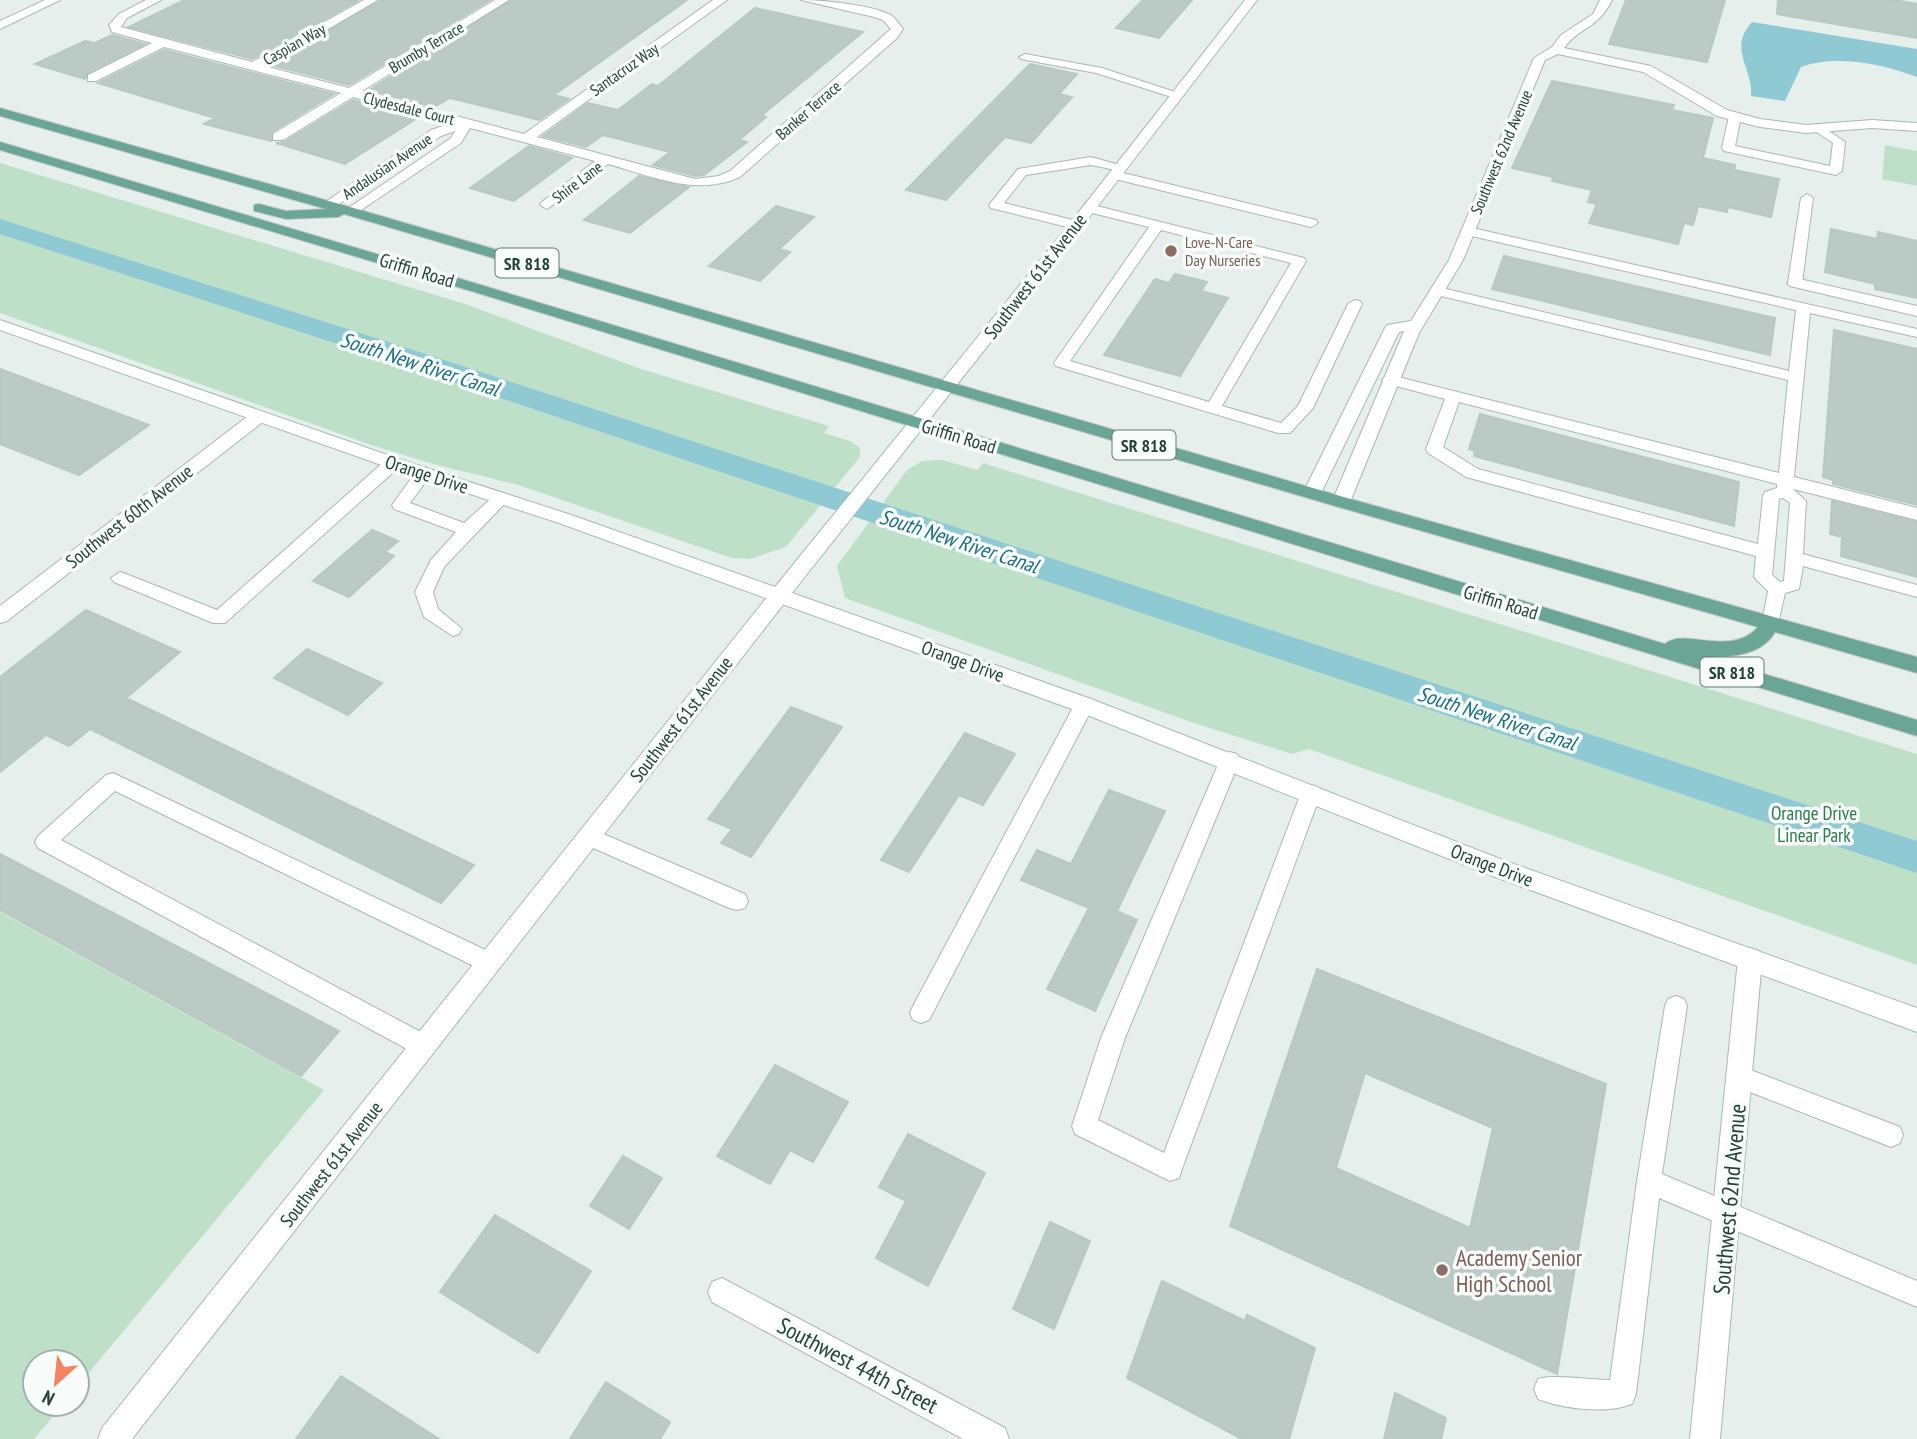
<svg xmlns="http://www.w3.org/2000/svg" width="1917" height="1439" font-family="'PT Sans Narrow',sans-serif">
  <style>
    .green { fill: #bfe0c8 }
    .water { fill: #8ec9d4 }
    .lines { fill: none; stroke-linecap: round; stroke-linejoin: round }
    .canal { fill: #8ec9d4; fill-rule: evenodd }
    .building { fill: #bbcac4; stroke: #b8c9c2; stroke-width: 2; fill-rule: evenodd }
    .lane-casing { stroke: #a8b8b2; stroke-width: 2 }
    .street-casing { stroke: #a8b8b2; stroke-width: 2 }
    .secondary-casing { stroke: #a4bbb3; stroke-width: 2 }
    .primary-casing { stroke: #c2cac8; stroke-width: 2 }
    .lane { fill: #fff; fill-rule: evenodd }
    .street { fill: #fff; fill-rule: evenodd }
    .secondary { fill: #fff; fill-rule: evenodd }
    .primary { fill: #6aa596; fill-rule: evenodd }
    .education-dot { fill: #8d6e63; stroke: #f7fbf9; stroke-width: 2.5 }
    .labels { text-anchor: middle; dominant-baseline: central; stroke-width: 7; stroke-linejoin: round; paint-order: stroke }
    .far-street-label { font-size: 16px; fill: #24423a; stroke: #f7fbf9 }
    .far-education-label { font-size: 16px; fill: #785e54; stroke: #f7fbf9; text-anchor: start }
    .shield { fill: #f7fbf9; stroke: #637a73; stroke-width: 2 }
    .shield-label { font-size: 18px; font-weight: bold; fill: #24423a }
    .street-label { font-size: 19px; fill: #24423a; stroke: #f7fbf9 }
    .park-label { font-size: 19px; fill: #2d7a4b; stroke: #f7fbf9 }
    .water-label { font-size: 21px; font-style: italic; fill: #1c6f80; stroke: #f7fbf9 }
    .near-street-label { font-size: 23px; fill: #24423a; stroke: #f7fbf9 }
    .near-education-label { font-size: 23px; fill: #785e54; stroke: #f7fbf9; text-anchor: start }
  </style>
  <rect width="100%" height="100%" fill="#e6efeb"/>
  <!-- green -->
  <path class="green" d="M1885,145L1917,151V186L1882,179Z
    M0,163L465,304L641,369L829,426L824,433L850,441L860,448V457L786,547L750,559L732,558L518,485L437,465L371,445L0,313Z
    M943,460L977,470L983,463L1917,754V965L1309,749L1292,754L1191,722L845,598L837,566L907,470L922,461Z
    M0,912L324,1090L77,1387V1362H35V1404H63L34,1439H0Z"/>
  <!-- water -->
  <path class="water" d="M1752,22L1917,49V77C1884,64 1835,54 1801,67L1785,101L1751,96C1754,69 1727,49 1752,22Z"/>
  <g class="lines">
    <!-- canal -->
    <path class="canal" d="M0,219L401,346L1917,841V873L381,358L0,234Z"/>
  </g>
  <!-- building -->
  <path class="building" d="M184,0H359L252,59L129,27Z
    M380,0H490L349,85L271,65Z
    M511,0H687L554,95L569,99L539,120L450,98L434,107L369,90Z
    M1143,0H1192L1159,38L1116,28Z
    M1626,0H1725L1707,62L1609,44Z
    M1778,0H1894L1917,4V38L1777,14Z
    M755,8L863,32L762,115L766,117L739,140L747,142L704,175L695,176L653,165L670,152L603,135L586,147L543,136L588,103L618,110L652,84L658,86Z
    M112,35L145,44L87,73L85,79L35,64L85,41L95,43Z
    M164,50L334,94L272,132L271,141L204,124L215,118L98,83Z
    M1030,64L1077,74L1059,94L1072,97L1031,143L1005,137L946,200L906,190Z
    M1552,81L1674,105L1672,110L1713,118L1703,158L1735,165L1734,170L1779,179L1771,217L1728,207L1727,212L1698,206L1693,225L1684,223L1678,244L1589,223L1597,204L1588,202L1592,190L1552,181L1553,177L1512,168Z
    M353,100L419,117L345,164L276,143L284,142Z
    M529,146L572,158L514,201L470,188Z
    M639,176L689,187L630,233L584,220Z
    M776,206L814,217L779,249L790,252L760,281L709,266Z
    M1831,229L1877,239L1878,232L1917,241V298L1875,289V284L1825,272Z
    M1504,256L1775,318L1770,355L1492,289Z
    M1175,274L1207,282L1201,291L1228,298L1180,376L1104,355L1155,279L1169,283Z
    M1834,330L1917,349V505L1833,484V480L1823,477Z
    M0,369L149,425L79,475L0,444Z
    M1480,414L1739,482L1734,526L1474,456L1475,451L1469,449Z
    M1832,501L1917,522V577L1841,556L1842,537L1830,534Z
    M372,530L398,541L385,552L394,556L349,597L313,581Z
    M86,610L180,652L126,698L474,865L441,903L90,729L69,746L46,735L0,772V677Z
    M307,649L382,683L348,715L274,678Z
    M791,707L842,727L751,857L721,843L732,829L708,819Z
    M965,733L1015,754L983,805L959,795L909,872L881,860Z
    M1109,790L1165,811L1117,911L1137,920L1095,1011L1047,989L1089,908L1021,880L1037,850L1071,864Z
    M0,854L339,1031L301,1076L0,910Z
    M1317,969L1606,1084L1557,1374L1230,1226ZM1365,1073L1493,1128L1470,1228L1336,1168Z
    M775,1065L848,1102L813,1162L790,1150L770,1184L717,1156Z
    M908,1134L985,1173L928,1286L876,1258L906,1201L879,1187Z
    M623,1156L662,1178L629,1229L590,1206Z
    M495,1215L591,1271L538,1353L440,1292Z
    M1050,1222L1090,1241L1054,1329L1013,1309Z
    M1162,1281L1245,1321L1247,1315L1315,1348L1289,1439H1242L1127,1378Z
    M341,1376L439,1439H296Z
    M606,1382L670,1422L660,1439H570Z
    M1395,1393L1446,1418L1441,1439H1384Z"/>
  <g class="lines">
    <defs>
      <path id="lane" d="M1025,54L1102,68L1184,95L1178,99L1096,73L1021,59L1019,57Z
        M1735,112L1741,116L1735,146L1830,166L1833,143L1812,129L1822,126L1845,142L1842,171L1836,175L1724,151L1722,148L1729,116Z
        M1091,157L1127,167L1121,171L1091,165L1026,175L1004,203L1081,222V228H1071L991,208L989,205L1018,169Z
        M1115,171L1316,220L1318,223L1311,227L1111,178V172Z
        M1807,194L1813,198L1802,283L1795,287L1788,283L1801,198Z
        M1089,204L1304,258L1306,261L1222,406L1281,423L1298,406L1348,304L1355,300L1360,301L1362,304L1313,408L1290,433H1278L1056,366L1054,363L1149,227L1084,211V205ZM1161,230L1291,263L1209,402L1070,361Z
        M1468,227L1917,329V337L1810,313L1794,477L1917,508V520L1793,489L1806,501L1803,554L1917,585V597L1803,566L1799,589L1785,593L1777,628H1765L1762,623L1768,591L1754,577L1756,556L1466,477L1428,453L1426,449L1445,399L1385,383L1382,380L1385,377L1390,375L1779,473L1788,380L1433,294L1431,291L1438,287L1789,371L1796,310L1463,234L1461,231ZM1459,402L1777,484V488L1765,492L1763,496L1758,544L1478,469L1443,447ZM1783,498L1790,503L1784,581L1780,582L1772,575L1779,499Z
        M393,458L399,459L401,463L399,467L225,623H213L114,582L111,578L120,572L126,574L217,610L387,459Z
        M424,468L432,473L410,503L464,523L496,494L502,492L510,498L444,567L433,592L438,609L462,629L459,634L453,636L424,617L415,592L431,560L456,532L394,509L392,505L418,469Z
        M1084,698L1091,700L1094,705L929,1020L921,1023L913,1020L910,1013L913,1006L1077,700Z
        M1230,752L1237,754L1240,760L1125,1038L1098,1120L1164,1153L1301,793L1304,787L1311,785L1318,787L1321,793L1182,1169L1179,1178L1170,1181L1075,1134L1072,1126L1101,1038L1220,760L1223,754Z
        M113,773L498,956L501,963L498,970L490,973L482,970L115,791L61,840L432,1038L436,1046L432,1054L424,1057L416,1054L38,848L35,842L38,836L106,775Z
        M589,828L745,894L748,901L745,908L737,910L729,908L582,843L579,837L582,831Z
        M1676,996L1684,999L1687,1006L1662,1174L1917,1281V1307L1659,1198L1636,1394L1632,1404C1606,1414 1564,1409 1538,1399L1534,1389L1538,1379C1551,1374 1592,1380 1610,1380L1637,1181L1665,1006L1668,999Z
        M1740,1066L1900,1127L1903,1135L1900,1143L1891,1147L1732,1085L1728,1077L1732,1069Z"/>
      <path id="street" d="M146,0H161L127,18L121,27L252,62L364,0H378L264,66L349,88L495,0H509L362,91L524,134L713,0H727L537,137L695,179L719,176L730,171L891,29L883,20L874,17L801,0C821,0 876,5 892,16C896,19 900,25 903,29L897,38L740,177C697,197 651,176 608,164L547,209L540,205L542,202L595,161L470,128L461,143L352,216L345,212L347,209L451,138L455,131L441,136L333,208H323L321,205L431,130L452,123L353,97L283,140H273V134L341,93L164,47L96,81H88V75L152,43L112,32L109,25L119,14Z
        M1600,0H1612C1597,30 1580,26 1564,48L1651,66L1727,110L1760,119L1806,125L1872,120L1917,123V131L1872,128L1806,133L1760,127L1717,116L1643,72L1558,54L1545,60L1463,260L1419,333L1350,502L1341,508L1332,502L1404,331L1399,332L1321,493L1312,499L1306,497L1303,493L1385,328L1387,325L1411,321L1449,260L1534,58L1552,47L1561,35L1593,14Z
        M1795,278L1917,306V316L1790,286L1787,283Z
        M258,412L264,413L267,417L264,421L7,621L0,623V606L252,413Z
        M779,589L786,591L789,596L786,601L132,1439H98L102,1428L772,591Z
        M1750,948L1759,951L1762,959L1720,1439H1690L1738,959L1741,951Z
        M722,1278L1005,1428L1009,1439H963L712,1302L708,1292L712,1282Z"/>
      <path id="secondary" d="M45,0H60L0,29V21Z
        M1245,0H1257L1081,228L792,593L1091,699L1503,860L1917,1008V1032L1487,874L1077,711L559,523L387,467L0,330V320L399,459L571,515L775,587L1071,222Z"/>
      <path id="primary" d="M0,108L357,209L1347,498L1917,657V673L1775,632C1762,655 1733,657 1708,657L1917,720V736L471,291L0,150V142L481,285L1665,644C1684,627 1731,658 1758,627L1335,506L344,214L338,217L286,219L254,211V205L259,204L286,211L326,209L0,116Z"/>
    </defs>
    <!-- lane casing -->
    <use href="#lane" class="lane-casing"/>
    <!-- street casing -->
    <use href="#street" class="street-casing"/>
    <!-- secondary casing -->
    <use href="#secondary" class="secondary-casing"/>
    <!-- primary casing -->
    <use href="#primary" class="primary-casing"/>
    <!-- lane -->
    <use href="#lane" class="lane"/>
    <!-- street -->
    <use href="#street" class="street"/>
    <!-- secondary -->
    <use href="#secondary" class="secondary"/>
    <!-- primary -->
    <use href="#primary" class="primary"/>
  </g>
  <!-- markers -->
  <g class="education-dot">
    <circle cx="1171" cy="251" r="7"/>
    <circle cx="1442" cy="1270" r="7"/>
  </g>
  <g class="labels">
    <!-- far-street labels -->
    <g class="far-street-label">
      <text transform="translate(294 44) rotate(-29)">Caspian Way</text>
      <text transform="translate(426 47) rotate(-31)">Brumby Terrace</text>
      <text transform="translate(624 69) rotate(-35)">Santacruz Way</text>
      <text transform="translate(409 108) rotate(14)">Clydesdale Court</text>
      <text transform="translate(808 110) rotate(-41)">Banker Terrace</text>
      <text transform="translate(1501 152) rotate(-67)">Southwest 62nd Avenue</text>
      <text transform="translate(387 166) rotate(-34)">Andalusian Avenue</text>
      <text transform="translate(577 182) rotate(-37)">Shire Lane</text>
    </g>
    <!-- far-education labels -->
    <g class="far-education-label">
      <text x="1185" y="242">Love-N-Care<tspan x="1185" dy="18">Day Nurseries</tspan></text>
    </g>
    <!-- shield labels -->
    <g class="shield">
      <rect x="495.5" y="248.5" width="63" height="29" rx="5"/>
      <rect x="1112.5" y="430.5" width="63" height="29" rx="5"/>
      <rect x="1700.5" y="657.5" width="63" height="29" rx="5"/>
    </g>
    <g class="shield-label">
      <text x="527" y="263">SR 818</text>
      <text x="1144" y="445">SR 818</text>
      <text x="1732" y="672">SR 818</text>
    </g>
    <!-- street labels -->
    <g class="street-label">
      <text transform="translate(417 270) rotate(17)">Griffin Road</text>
      <text transform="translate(1035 276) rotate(-52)">Southwest 61st Avenue</text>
      <text transform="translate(959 436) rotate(17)">Griffin Road</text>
      <text transform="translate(427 474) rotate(18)">Orange Drive</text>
      <text transform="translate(129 516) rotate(-38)">Southwest 60th Avenue</text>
      <text transform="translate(1501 602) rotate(17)">Griffin Road</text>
      <text transform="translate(963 661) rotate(20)">Orange Drive</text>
      <text transform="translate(681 719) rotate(-52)">Southwest 61st Avenue</text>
      <text transform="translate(1492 865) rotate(21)">Orange Drive</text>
      <text transform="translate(331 1164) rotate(-52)">Southwest 61st Avenue</text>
    </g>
    <!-- park labels -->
    <g class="park-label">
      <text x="1814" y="813">Orange Drive<tspan x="1814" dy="22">Linear Park</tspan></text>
    </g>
    <!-- water labels -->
    <g class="water-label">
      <text transform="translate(420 364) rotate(18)">South New River Canal</text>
      <text transform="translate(959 541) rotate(18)">South New River Canal</text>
      <text transform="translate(1497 718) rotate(18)">South New River Canal</text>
    </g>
    <!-- near-street labels -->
    <g class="near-street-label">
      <text transform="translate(1729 1199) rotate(-85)">Southwest 62nd Avenue</text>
      <text transform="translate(858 1365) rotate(28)">Southwest 44th Street</text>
    </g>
    <!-- near-education labels -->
    <g class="near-education-label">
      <text x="1456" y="1257">Academy Senior<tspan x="1456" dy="26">High School</tspan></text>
    </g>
  </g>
  <!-- north arrow -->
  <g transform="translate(56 1383) rotate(207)"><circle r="33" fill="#f7fbf9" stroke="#a3b1ad" stroke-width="2"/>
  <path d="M0-5L12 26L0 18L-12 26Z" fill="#f4845f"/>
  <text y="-10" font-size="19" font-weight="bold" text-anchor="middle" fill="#24423a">N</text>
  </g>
</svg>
